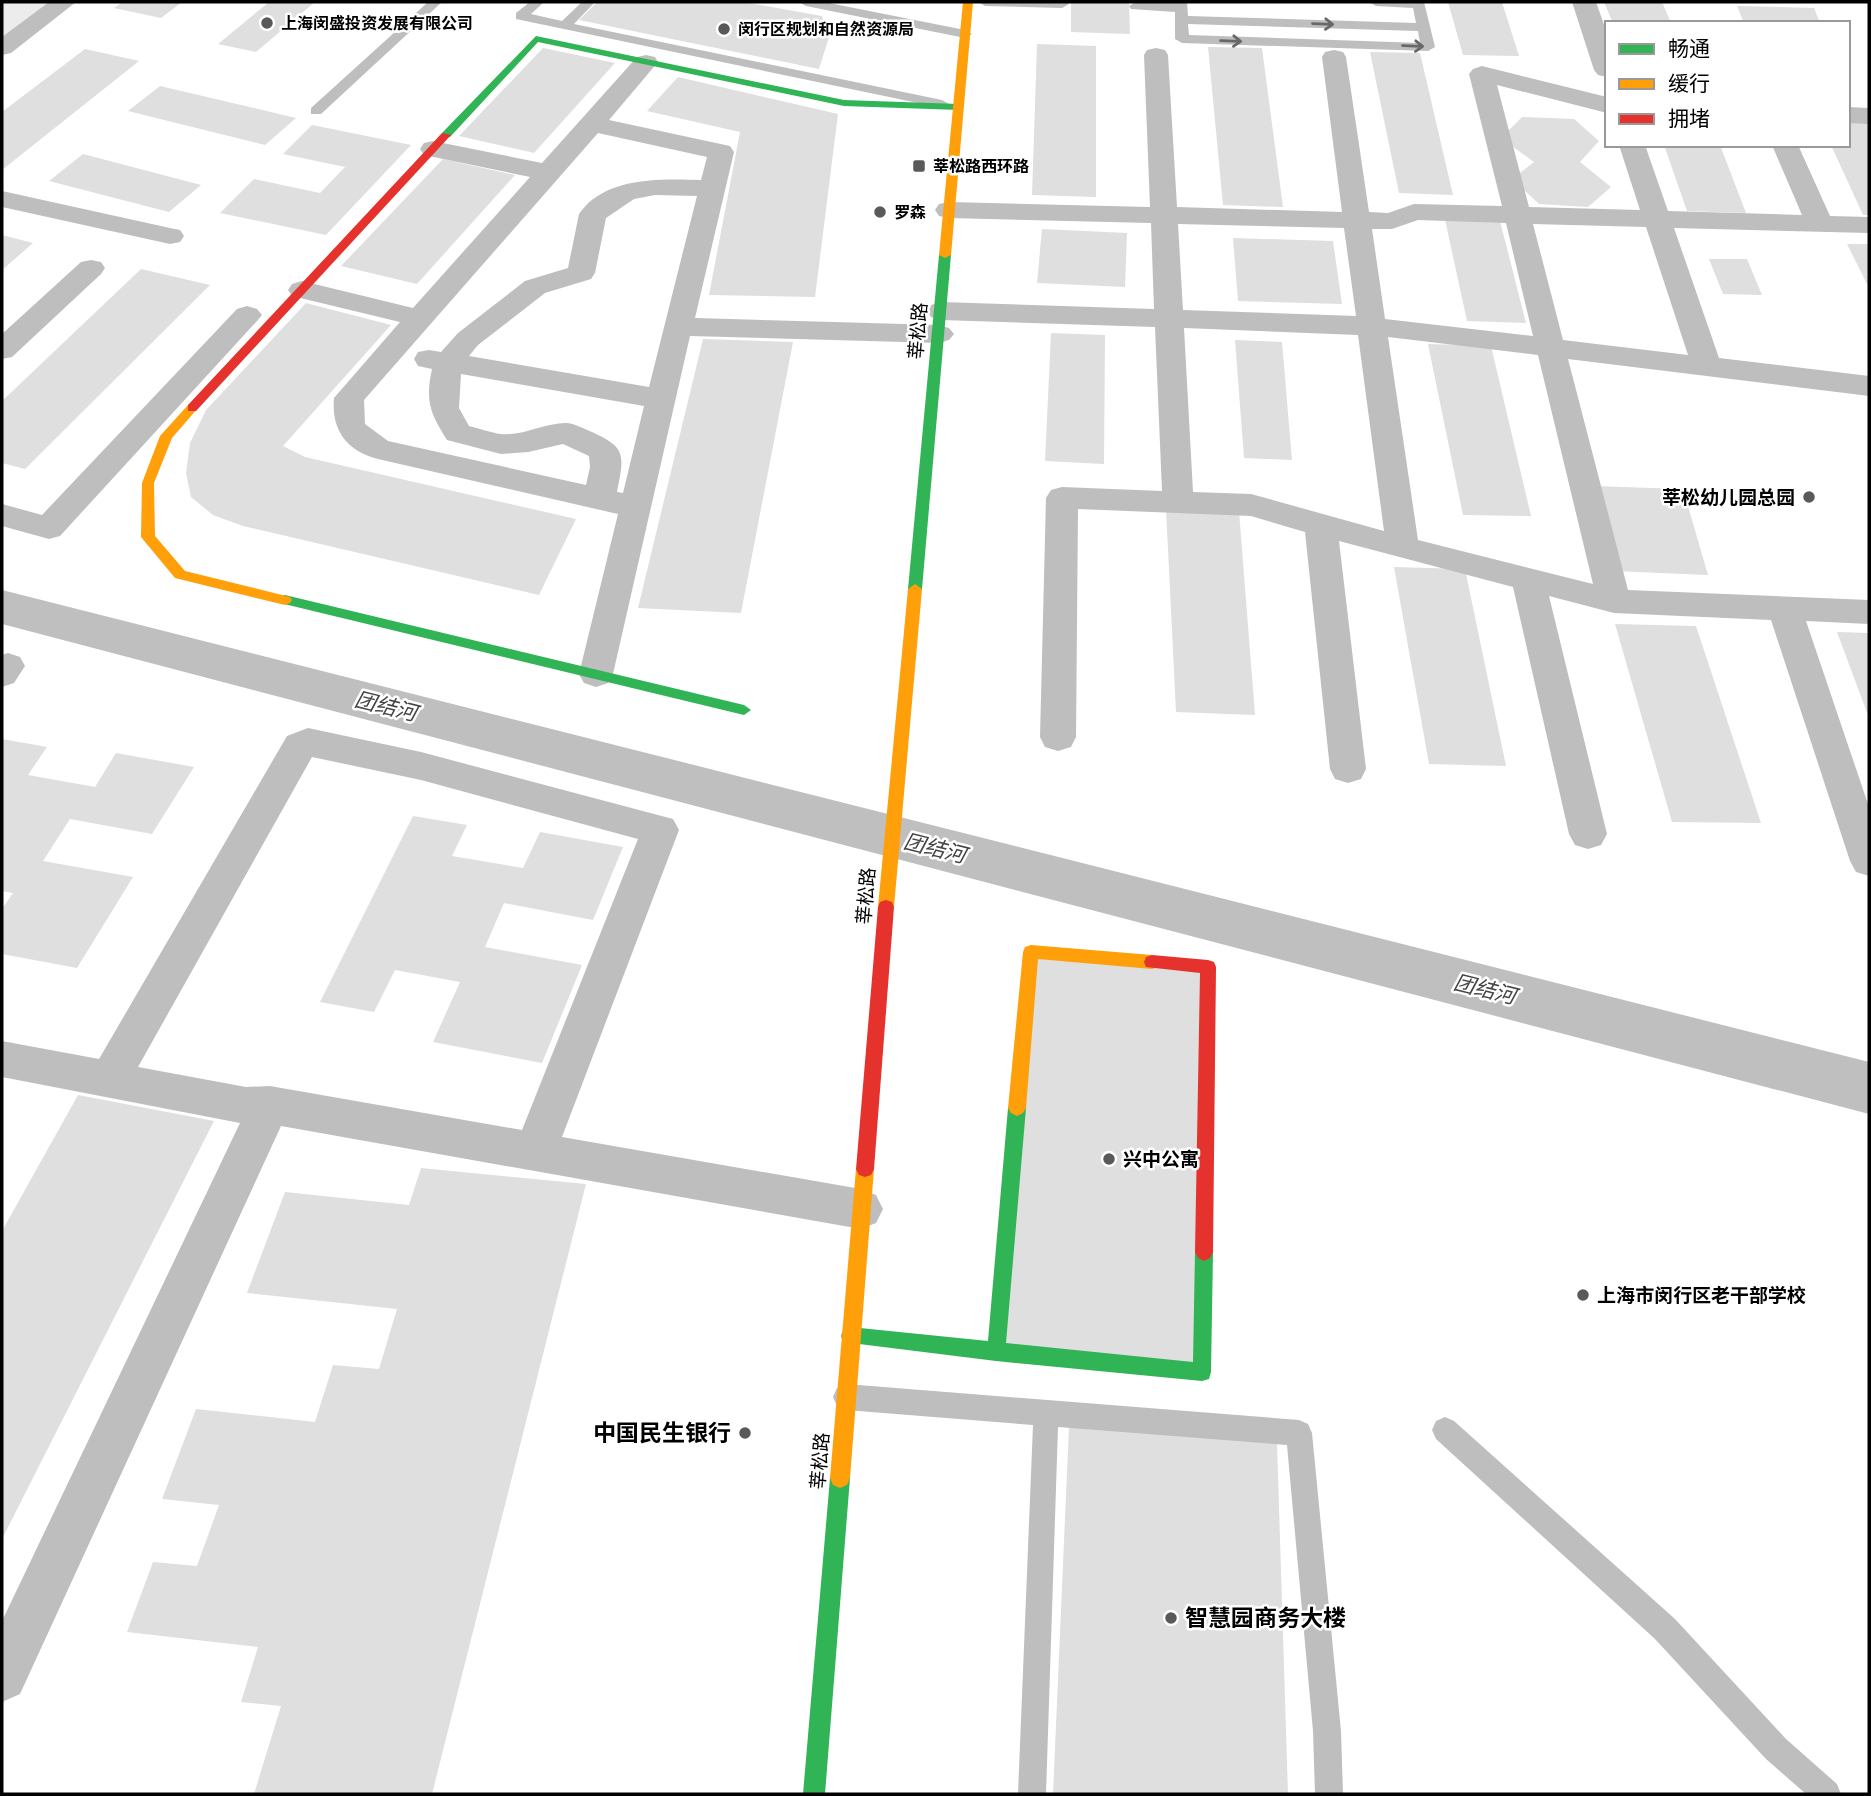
<svg xmlns="http://www.w3.org/2000/svg" width="1871" height="1796" font-family="Inter,'Noto Sans SC',sans-serif">
  <style>
    .green { fill: #ececec }
    .lines { fill: none; stroke-linecap: round; stroke-linejoin: round }
    .canal { fill: #bfbfbf; fill-rule: evenodd }
    .building { fill: #dfdfdf }
    .lane { fill: #bebebe; fill-rule: evenodd }
    .street { fill: #bebebe; fill-rule: evenodd }
    .fast { fill: #30b455; fill-rule: evenodd }
    .slow { fill: #ff9f0a; fill-rule: evenodd }
    .jam { fill: #e5322d; fill-rule: evenodd }
    .oneway { stroke: #686868 }
    .poi-dot { fill: #595959; stroke: #fff; stroke-width: 2.5 }
    .labels { text-anchor: middle; dominant-baseline: central; stroke-width: 5; stroke-linejoin: round; paint-order: stroke }
    .far-poi-label { font-size: 16px; font-weight: bold; fill: #000; stroke: #fff; text-anchor: start }
    .street-label { font-size: 19px; fill: #000; stroke: #fff }
    .poi-label { font-size: 19px; font-weight: bold; fill: #000; stroke: #fff; text-anchor: start }
    .water-label { font-size: 21px; font-style: italic; fill: #444; stroke: #fff }
    .near-poi-label { font-size: 23px; font-weight: bold; fill: #000; stroke: #fff; text-anchor: end }
  </style>
  <rect width="100%" height="100%" fill="#fff"/>
  <!-- green -->
  <path class="green" d="M2,2H65L2,50Z"/>
  <g class="lines">
    <!-- canal -->
    <path class="canal" d="M2,590L1869,1062V1114L2,624Z"/>
  </g>
  <!-- building -->
  <path class="building" d="M123,2H182L161,18L114,8Z
    M269,2H315L256,52L218,44Z
    M597,2H743L822,16L829,37L819,69L579,20Z
    M1071,2H1129L1130,34L1071,32Z
    M1448,2H1502L1519,56L1463,55Z
    M1604,2H1662L1671,23H1613Z
    M1737,6L1814,8L1820,23H1744Z
    M1037,44L1096,46V197L1032,195Z
    M1208,47L1262,48L1283,207L1223,205Z
    M543,48L615,63L534,153L459,136Z
    M85,49L139,61L2,170V112Z
    M1370,52L1420,53L1453,195L1399,193Z
    M678,77L838,114L815,297L709,295L740,132L647,111Z
    M160,86L296,118L265,145L128,111Z
    M1522,117L1574,119L1599,141L1580,162L1611,187L1588,207L1539,204L1512,179L1534,162L1501,138Z
    M1848,120L1869,121V215H1863L1831,145H1848Z
    M312,125L411,145L326,235L220,213L254,179L320,193L345,167L283,154Z
    M1664,145H1720L1746,213L1687,211Z
    M83,154L201,185L169,212L49,181Z
    M443,159L515,175L417,284L341,266Z
    M1444,215L1499,217L1526,323L1467,321Z
    M1042,229L1127,233L1125,287L1037,283Z
    M2,235L33,243L2,270Z
    M1233,238L1333,241L1342,304L1238,301Z
    M1847,244H1869V288Z
    M1709,259H1747L1762,295L1723,294Z
    M141,269L210,285L25,469L2,463V401Z
    M306,303L391,325L283,446L305,457L576,519L539,595L243,526L213,515L191,497L186,473L190,443L206,410Z
    M1051,333L1105,335L1104,464L1045,461Z
    M703,339L793,342L741,613L638,608Z
    M1235,340L1282,342L1292,460L1244,458Z
    M1428,344L1491,346L1531,516L1463,515Z
    M1593,486L1683,489L1708,575L1614,571Z
    M1166,509L1239,511L1255,715L1176,712Z
    M1394,567L1465,569L1506,766L1429,764Z
    M1615,624L1696,626L1761,823L1672,822Z
    M1837,632L1869,633V718Z
    M2,739L47,747L28,775L95,787L116,753L194,767L152,834L70,819L43,861L133,877L77,968L2,954V909L13,893L2,891Z
    M413,816L467,825L452,856L523,868L540,832L623,847L593,920L504,903L485,947L582,965L542,1063L433,1042L460,982L395,970L374,1012L320,1002Z
    M1031,952L1208,967L1202,1372L996,1352Z
    M78,1095L214,1121L2,1539V1231Z
    M421,1168L586,1184L432,1794H254L281,1706L241,1702L258,1647L127,1632L153,1562L197,1566L219,1505L162,1499L196,1409L315,1422L333,1365L379,1369L397,1309L247,1293L285,1192L409,1205Z
    M1069,1426L1277,1443L1288,1794H1053Z"/>
  <g class="lines">
    <!-- lane -->
    <path class="lane" d="M428,2H442L321,114H311V108Z
      M530,2H544L531,14L562,21L582,2H595L574,24L942,100L949,104L942,108L516,19V13Z
      M799,2H824L965,30L972,34L965,38L806,6Z
      M978,2H1067L1069,4L1062,8L985,6Z
      M1136,2H1187L1188,16L1416,23L1413,8L1376,6L1369,2H1424L1435,47L1428,51L1182,43L1175,39V12L1131,9L1129,6ZM1188,24L1418,31L1420,43L1189,35Z
      M846,1384L1299,1420L1308,1424L1312,1433L1341,1731L1343,1794H1315L1313,1731L1287,1445L1058,1427L1046,1794H1018L1033,1425L846,1410L837,1406L833,1397L837,1388Z
      M1445,1417L1454,1421L1675,1619L1786,1739L1837,1784L1841,1794H1806L1766,1759L1655,1639L1436,1439L1432,1430L1436,1421Z"/>
    <!-- street -->
    <path class="street" d="M49,2H76L11,53L2,55V37Z
      M1572,2H1596L1607,33V77L1598,75L1594,70Z
      M1156,48L1165,50L1168,55L1177,207L1342,212L1322,57L1325,52L1334,50L1343,52L1346,57L1369,212L1388,213L1414,204L1502,206L1469,74L1473,69L1482,66L1607,97V113L1497,85L1529,207L1640,210L1619,145H1645L1668,211L1802,215L1772,145H1798L1830,216L1869,217V233L1674,228L1719,358L1869,376V396L1568,359L1628,590L1869,600V624L1806,621L1869,807V876L1856,872L1850,861L1771,620L1614,613L1549,596L1607,834L1601,845L1588,849L1575,845L1569,834L1513,587L1339,541L1366,769L1361,779L1348,783L1335,779L1330,769L1305,532L1251,516L1078,509L1076,737L1071,747L1058,751L1045,747L1040,737L1046,498L1051,490L1062,487L1162,491L1155,327L941,320L931,317L927,311L931,305L941,302L1154,309L1151,223L949,218L939,216L935,210L939,204L949,202L1150,207L1144,55L1147,50ZM1418,220L1506,223L1533,336L1385,319L1372,229H1392ZM1178,224L1344,228L1356,316L1183,310ZM1533,224L1646,227L1688,355L1563,340ZM1184,328L1358,335L1384,531L1251,494L1193,492ZM1388,337L1538,355L1593,584L1418,540Z
      M646,55L655,57L658,62L609,120L730,146L734,152L695,318L939,325L949,328L954,334L949,340L939,343L690,336L613,674L608,683L596,687L584,683L579,674L618,514L378,459C347,451 331,430 334,398L400,322L292,296L288,290L292,284L302,281L413,308L530,177L424,155L420,149L424,143L433,141L542,163L637,57ZM598,133L707,157L701,180C661,179 605,176 579,214L568,268L525,281L458,333L441,352L429,350L418,352L414,359L418,366L432,369C425,401 430,413 447,440L501,454L528,452L563,444L589,456L590,467L586,485L388,441L365,424L364,400ZM655,195L697,196L649,387L469,356L478,345L545,293L591,279L595,273L606,218L634,199ZM461,374L644,406L623,493L617,492C624,455 627,448 592,432C584,429 574,423 566,423C544,423 524,436 501,434C491,433 479,428 469,426L459,408Z
      M1848,107L1869,108V124L1848,123Z
      M2,191L170,228L180,230L184,236L180,242L170,244L2,207Z
      M91,260L101,262L105,268L101,274L12,357L2,359V334L81,262Z
      M247,306L257,309L262,315L257,321L60,536L49,539L2,526V504L42,515L237,309Z
      M8,653L20,657L25,666L14,683L2,687V655Z
      M308,728L421,752L673,819L679,830L562,1137L861,1189L876,1195L883,1209L876,1223L861,1229L281,1126L20,1694L2,1702V1621L240,1123L2,1077V1041L99,1059L287,736ZM312,757L421,780L638,839L522,1130L270,1086L246,1087L138,1067Z"/>
    <!-- fast -->
    <path class="fast" d="M536,36L844,100L959,104L964,107L959,110L844,106L538,42L450,137H442V133Z
      M945,252L951,255L922,589L915,594L908,589L939,255Z
      M285,595L744,705L751,710L744,715L280,603L278,600L280,597Z
      M1017,1100L1023,1103L1026,1108L1006,1343L1193,1362L1195,1252L1198,1246L1204,1243L1210,1246L1213,1252L1211,1372L1209,1379L1202,1381L996,1361L843,1342L841,1336L843,1330L850,1327L988,1341L1008,1108L1011,1103Z
      M840,1468L847,1471L850,1478L825,1794H803L830,1478L833,1471Z"/>
    <!-- slow -->
    <path class="slow" d="M963,2H973L951,255L945,258L939,255Z
      M192,404L198,408L172,438L154,483L155,536L185,571L290,597L292,600L290,603L285,605L175,578L141,537L142,483L160,436L188,405Z
      M915,584L922,589L894,907L892,912H880L878,907L908,589Z
      M1031,945L1152,955L1158,957L1160,962L1158,967L1152,969L1038,959L1026,1108L1023,1113L1017,1116L1011,1113L1008,1108L1023,952L1025,947Z
      M865,1161L871,1163L874,1169L850,1478L847,1485L840,1488L833,1485L830,1478L856,1169L859,1163Z"/>
    <!-- jam -->
    <path class="jam" d="M442,133L451,135L196,411H188V405Z
      M886,900L892,902L894,907L874,1169L871,1175L865,1177L859,1175L856,1169L878,907L880,902Z
      M1152,955L1208,960L1214,962L1216,967L1213,1252L1210,1258L1204,1261L1198,1258L1195,1252L1200,973L1146,967L1144,962L1146,957Z"/>
  </g>
  <!-- one-way arrows -->
  <defs><path id="oneway-shaft" d="M-6 0H5M1.5-3L5.5 0L1.5 3" fill="none" stroke-width="1.6" stroke-linecap="round" stroke-linejoin="round" transform="scale(1.75)"/></defs>
  <g class="oneway">
    <use href="#oneway-shaft" transform="translate(1323 24) rotate(2)"/>
    <use href="#oneway-shaft" transform="translate(1231 41) rotate(2)"/>
    <use href="#oneway-shaft" transform="translate(1413 46) rotate(2)"/>
  </g>
  <!-- markers -->
  <g class="poi-dot">
    <circle cx="267" cy="23" r="7"/>
    <circle cx="724" cy="29" r="7"/>
    <rect x="912" y="159" width="14" height="14" rx="3.5"/>
    <circle cx="880" cy="212" r="7"/>
    <circle cx="1809" cy="497" r="7"/>
    <circle cx="1109" cy="1159" r="7"/>
    <circle cx="1583" cy="1295" r="7"/>
    <circle cx="745" cy="1433" r="7"/>
    <circle cx="1171" cy="1618" r="7"/>
  </g>
  <g class="labels">
    <!-- far-poi labels -->
    <g class="far-poi-label">
      <text x="281" y="23">上海闵盛投资发展有限公司</text>
      <text x="738" y="29">闵行区规划和自然资源局</text>
      <text x="933" y="166">莘松路西环路</text>
      <text x="894" y="212">罗森</text>
    </g>
    <!-- street labels -->
    <g class="street-label">
      <text transform="translate(918 331) rotate(-85)">莘松路</text>
      <text transform="translate(866 896) rotate(-85)">莘松路</text>
      <text transform="translate(820 1461) rotate(-85)">莘松路</text>
    </g>
    <!-- poi labels -->
    <g class="poi-label">
      <text x="1795" y="497" text-anchor="end">莘松幼儿园总园</text>
      <text x="1123" y="1159">兴中公寓</text>
      <text x="1597" y="1295">上海市闵行区老干部学校</text>
    </g>
    <!-- water labels -->
    <g class="water-label">
      <text transform="translate(386 706) rotate(14)">团结河</text>
      <text transform="translate(935 848) rotate(14)">团结河</text>
      <text transform="translate(1485 989) rotate(14)">团结河</text>
    </g>
    <!-- near-poi labels -->
    <g class="near-poi-label">
      <text x="731" y="1433">中国民生银行</text>
      <text x="1185" y="1618" text-anchor="start">智慧园商务大楼</text>
    </g>
  </g>
  <!-- border -->
  <rect width="1871" height="1796" fill="none" stroke="#000000" stroke-width="7"/>
  <!-- legend -->
  <rect x="1605" y="21" width="245" height="126" fill="#ffffff" stroke="#999999" stroke-width="2"/>
  <rect x="1619" y="44" width="35" height="10" fill="#30b455" stroke="#999999" stroke-width="2"/>
  <text x="1668" y="56" font-size="21" fill="#000000">畅通</text>
  <rect x="1619" y="79" width="35" height="10" fill="#ff9f0a" stroke="#999999" stroke-width="2"/>
  <text x="1668" y="91" font-size="21" fill="#000000">缓行</text>
  <rect x="1619" y="114" width="35" height="10" fill="#e5322d" stroke="#999999" stroke-width="2"/>
  <text x="1668" y="126" font-size="21" fill="#000000">拥堵</text>
</svg>
